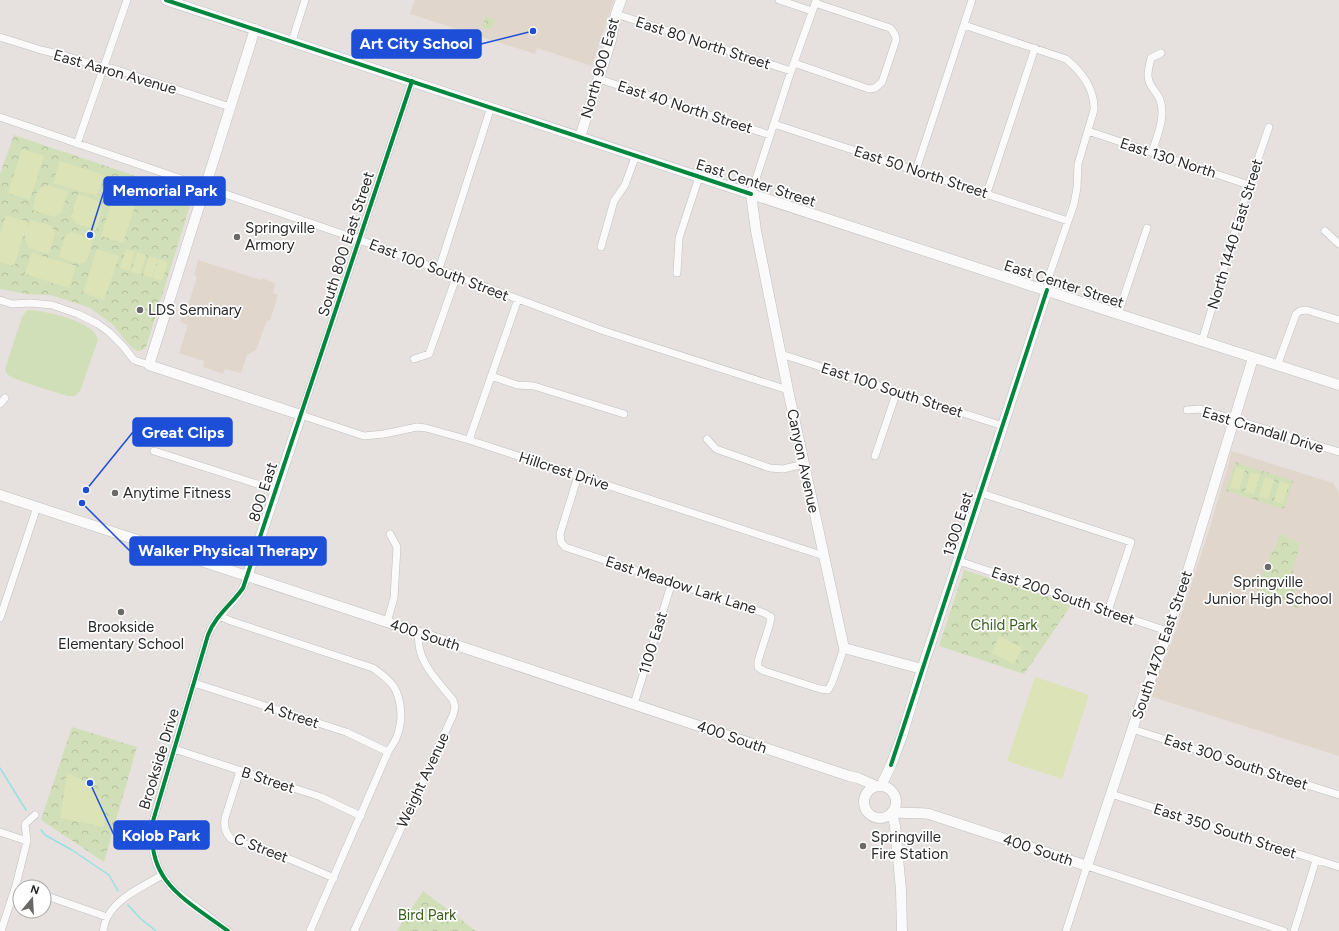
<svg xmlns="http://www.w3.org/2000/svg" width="1339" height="931" font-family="Figtree,sans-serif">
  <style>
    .education { fill: #e1d6cc }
    .grass { fill: #d1dfb8 }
    .forest { fill: url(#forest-crowns) }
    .pitch { fill: #dce3b6 }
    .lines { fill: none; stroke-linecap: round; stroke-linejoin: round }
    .stream { stroke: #95e1e4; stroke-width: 1.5 }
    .street-casing { stroke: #c0bfbf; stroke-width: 8 }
    .secondary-casing { stroke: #c0bfbf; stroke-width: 11 }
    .street { stroke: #fbfafa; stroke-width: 7 }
    .secondary { stroke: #fbfafa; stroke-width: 10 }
    .cycleway-casing { stroke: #fff; stroke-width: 6 }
    .cycleway { stroke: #00873e; stroke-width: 4 }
    .poi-dot { fill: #6a6968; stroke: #fff; stroke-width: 1.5 }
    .labels { text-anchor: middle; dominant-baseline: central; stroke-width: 3.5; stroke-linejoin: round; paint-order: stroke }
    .street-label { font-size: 15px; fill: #282828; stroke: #fff }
    .poi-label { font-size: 15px; fill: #282828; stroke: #fff; text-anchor: start }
    .park-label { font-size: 15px; fill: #3a601d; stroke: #fff }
    .leader { fill: none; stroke: #1d4ed8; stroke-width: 1.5 }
    .callout-dot { fill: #1d4ed8; stroke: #fff; stroke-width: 1.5 }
    .callout { fill: #1d4ed8; stroke: #1d4ed8; stroke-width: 1.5 }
    .callout-label { font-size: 16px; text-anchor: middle; font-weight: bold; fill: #fff }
  </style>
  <defs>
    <pattern id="forest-crowns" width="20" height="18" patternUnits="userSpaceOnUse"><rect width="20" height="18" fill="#d1dfb8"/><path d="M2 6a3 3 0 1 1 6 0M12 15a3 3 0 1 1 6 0" fill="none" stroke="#b3bf9e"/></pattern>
  </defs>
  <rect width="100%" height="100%" fill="#e6e1de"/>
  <!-- education -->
  <path class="education" d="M415,0H614L592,66L537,48L535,54L410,14Z
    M198,260L261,280L262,278L275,283L273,293L278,295L270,321L267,320L256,350L247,355L241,373L225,369L223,374L203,367L204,361L179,353L188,325L180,322L184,306L187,307L193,290L197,276L194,275Z
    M1231,451L1333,483L1339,493V756L1149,696L1163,660L1167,655L1184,607L1210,527L1229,462Z"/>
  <!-- grass -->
  <path class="grass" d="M30,310C45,311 95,321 98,340L80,391L75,396H68C58,393 13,380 7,374C6,373 5,370 5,369L22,317L26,311Z"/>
  <!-- forest -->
  <path class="forest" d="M486,16L495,19L491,30L482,27Z
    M14,135L189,194L192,199L146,347L141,351H137L132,348L112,324L90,308L79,304L50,295L27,294L0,289V174Z
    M1235,462L1293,481L1284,509L1226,491Z
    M1281,534L1300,543C1295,566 1286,578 1300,602L1297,608L1256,589Z
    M964,570L1072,604L1024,674L939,646Z
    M72,727L137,747L104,862L41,820Z
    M423,891L476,931H397Z"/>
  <!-- pitch -->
  <path class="pitch" d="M22,149L44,156L30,200L8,193Z
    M60,161L104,175L97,196L53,183Z
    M49,185L68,192L61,213L55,217L33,210C36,197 34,188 49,185Z
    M115,192L137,199L123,243L101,236Z
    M78,194C106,203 105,203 96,230L75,223L71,216Z
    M6,215L28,222L26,231L31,220L52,226L55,233L49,254L29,248L25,239V231L14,266L0,262V234Z
    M72,232L93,239L88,257L85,262L79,264L59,257L65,236Z
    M97,249L119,256L104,300L83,293Z
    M126,249L135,252L129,271L120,268Z
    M137,252L146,255L140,274L131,272Z
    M32,253L76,266L69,288L25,274Z
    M149,256L158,259L152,278L143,275Z
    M159,259L168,262L162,281L153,278Z
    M1236,467L1245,470L1239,490L1230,487Z
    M1251,472L1260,475L1254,494L1245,492Z
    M1265,477L1274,480L1268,499L1259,496Z
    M1280,481L1289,484L1283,504L1274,501Z
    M999,636L1022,648L1014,664L992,653Z
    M1035,677L1089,695L1062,779L1007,761Z
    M67,774C95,782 106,798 104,827L60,818Z"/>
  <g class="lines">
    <!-- stream -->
    <path class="stream" d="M0,768L26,810
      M41,830L45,835L72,850L109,875L118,891
      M128,905L140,918L156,931"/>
    <defs>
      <path id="street" d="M779,0L812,11
        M616,14L791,71
        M964,25L1066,59C1081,71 1095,89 1094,110L1078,164L1077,188L1074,204L1048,279L1047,290
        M0,37L41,50L66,56L104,68H111L230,107
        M292,41L305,0
        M794,63L869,89L875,88L882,82L896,40C896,35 894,32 890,28L815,3
        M599,79L770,135
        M412,81L301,415L364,436L384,434L417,427L426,428L469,440L824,556
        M0,117L360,240L604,331L788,390
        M774,124L1068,221
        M1088,131L1249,185
        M77,144L127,0
        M1152,152C1157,136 1166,117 1160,100C1159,97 1156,93 1154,90C1145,79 1148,71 1151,58L1161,53
        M916,170L972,0
        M987,193L1035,48
        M751,194L791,71L816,1
        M1325,231L1339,244
        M601,247L614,201L625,185L636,155
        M439,269L491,107
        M677,273L679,238L699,177
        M0,300L12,304L30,303L52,305L78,314L98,324L109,332L123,346L134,360L149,365
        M1118,314L1147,228
        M1202,341L1249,185L1269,127
        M781,354L1003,426
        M414,359L429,354L457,275
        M1277,366L1296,314L1300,311L1306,310L1339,320
        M491,376L517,385L534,386L624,414
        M0,404L5,398
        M1187,410L1200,409L1339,452
        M707,439L716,449L770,468L783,469L804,464
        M469,440L518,299
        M154,451L276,490
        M875,456L897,391
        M578,476L560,534L561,542L565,547L764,613L771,617L770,623L758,661V667L764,671L820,689L828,690L832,683L844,648
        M981,493L1131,542L1108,611
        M959,561L1167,631
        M219,616L231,621L373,668C381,674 389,679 394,687C402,701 403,721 397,736C395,742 391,747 388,752L310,931
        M0,618L37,507
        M387,622L394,598L397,547L390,534
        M194,683L346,732L388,752
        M634,704L672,582
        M1132,729L1339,795
        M174,749L321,797L361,816
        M240,771L225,818C224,827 225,832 231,839L292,860L334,878
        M1111,794L1339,867
        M0,832L27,841
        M44,895L107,917
        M1,931L16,885L27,841L25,824L35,815
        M103,931C104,926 105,920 108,916C119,896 143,887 162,875
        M228,931L174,890L162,875L157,865L152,846L153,821L208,635C216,615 233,606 242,589C244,585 246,581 247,577
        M354,931L453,715L455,707L453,700C437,680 415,660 419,633
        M1066,931L1087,866L1284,931
        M1294,931L1316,860"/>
      <path id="secondary" d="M166,0L751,194L1118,314L1339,385
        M580,137L611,40L616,14L621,0
        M751,194L756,231L788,390L844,648L922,669
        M0,495L387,622L849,776L858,778L876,786
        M247,577L301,415L149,365L255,29
        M881,786L891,765L902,736L922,669L993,456L1047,290
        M864 802a16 16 0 1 1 32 0a16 16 0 1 1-32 0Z
        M892,812C905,814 917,812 929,814L1087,866L1143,697L1155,668L1179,600L1253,358
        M892,813L895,826L901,890L902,931"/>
    </defs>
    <!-- street casing -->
    <use href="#street" class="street-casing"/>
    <!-- secondary casing -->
    <use href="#secondary" class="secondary-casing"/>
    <!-- street -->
    <use href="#street" class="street"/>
    <!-- secondary -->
    <use href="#secondary" class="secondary"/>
    <defs>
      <path id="cycleway" d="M166,0L751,194
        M891,765L1047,290
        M228,931C186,900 145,882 153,821L208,635C215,616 232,604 243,588L412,81"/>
    </defs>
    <!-- cycleway casing -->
    <use href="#cycleway" class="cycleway-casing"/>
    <!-- cycleway -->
    <use href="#cycleway" class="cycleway"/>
  </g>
  <!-- markers -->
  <g class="poi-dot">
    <circle cx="237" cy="237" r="4"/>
    <circle cx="140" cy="310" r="4"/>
    <circle cx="115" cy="493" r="4"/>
    <circle cx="1268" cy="567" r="4"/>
    <circle cx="121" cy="612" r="4"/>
    <circle cx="863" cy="846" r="4"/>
  </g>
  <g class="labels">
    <!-- street labels -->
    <g class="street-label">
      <text transform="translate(703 43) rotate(18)">East 80 North Street</text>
      <text transform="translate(600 68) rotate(-74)">North 900 East</text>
      <text transform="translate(115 72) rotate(16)">East Aaron Avenue</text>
      <text transform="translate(685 107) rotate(18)">East 40 North Street</text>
      <text transform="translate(1168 158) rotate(18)">East 130 North</text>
      <text transform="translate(921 172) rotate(18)">East 50 North Street</text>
      <text transform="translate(756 183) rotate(18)">East Center Street</text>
      <text transform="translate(1235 234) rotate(-73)">North 1440 East Street</text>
      <text transform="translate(346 244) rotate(-72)">South 800 East Street</text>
      <text transform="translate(439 270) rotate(21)">East 100 South Street</text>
      <text transform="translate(1064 284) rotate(18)">East Center Street</text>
      <text transform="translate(892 390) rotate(18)">East 100 South Street</text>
      <text transform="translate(1263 430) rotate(17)">East Crandall Drive</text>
      <text transform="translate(803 461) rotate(78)">Canyon Avenue</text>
      <text transform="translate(564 471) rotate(18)">Hillcrest Drive</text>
      <text transform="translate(263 492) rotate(-72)">800 East</text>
      <text transform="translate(958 524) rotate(-72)">1300 East</text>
      <text transform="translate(681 585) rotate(18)">East Meadow Lark Lane</text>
      <text transform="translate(1063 596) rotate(19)">East 200 South Street</text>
      <text transform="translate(425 635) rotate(18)">400 South</text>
      <text transform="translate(653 643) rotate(-73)">1100 East</text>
      <text transform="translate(1162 645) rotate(-71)">South 1470 East Street</text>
      <text transform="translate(292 715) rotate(18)">A Street</text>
      <text transform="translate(732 737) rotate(19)">400 South</text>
      <text transform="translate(159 759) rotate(-73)">Brookside Drive</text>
      <text transform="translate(1236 762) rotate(18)">East 300 South Street</text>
      <text transform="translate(268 780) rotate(18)">B Street</text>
      <text transform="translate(423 780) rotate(-65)">Weight Avenue</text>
      <text transform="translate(1225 831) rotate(18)">East 350 South Street</text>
      <text transform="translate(261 848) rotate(21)">C Street</text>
      <text transform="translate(1038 850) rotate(18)">400 South</text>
    </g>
    <!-- poi labels -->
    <g class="poi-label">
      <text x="245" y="228">Springville<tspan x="245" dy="17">Armory</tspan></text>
      <text x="148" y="310">LDS Seminary</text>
      <text x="123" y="493">Anytime Fitness</text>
      <text x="1268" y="582" text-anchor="middle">Springville<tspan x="1268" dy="17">Junior High School</tspan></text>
      <text x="121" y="627" text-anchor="middle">Brookside<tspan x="121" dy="17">Elementary School</tspan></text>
      <text x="871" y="837">Springville<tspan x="871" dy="17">Fire Station</tspan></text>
    </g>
    <!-- park labels -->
    <g class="park-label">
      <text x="1004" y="625">Child Park</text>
      <text x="427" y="915">Bird Park</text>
    </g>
  </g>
  <!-- callouts -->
  <path class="leader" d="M533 31L481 44M90 235L104 191M86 490L133 432M82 503L130 551M90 783L114 835"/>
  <g class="callout-dot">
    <circle cx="533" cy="31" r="4"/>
    <circle cx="90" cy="235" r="4"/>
    <circle cx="86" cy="490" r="4"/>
    <circle cx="82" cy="503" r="4"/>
    <circle cx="90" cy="783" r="4"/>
  </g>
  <g class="callout">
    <rect x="352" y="30" width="129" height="28" rx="4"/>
    <rect x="104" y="177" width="121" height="28" rx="4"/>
    <rect x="133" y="418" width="99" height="28" rx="4"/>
    <rect x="130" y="537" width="196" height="28" rx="4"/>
    <rect x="114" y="821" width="95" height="28" rx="4"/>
  </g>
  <g class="callout-label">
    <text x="416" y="49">Art City School</text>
    <text x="165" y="196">Memorial Park</text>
    <text x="183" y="438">Great Clips</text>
    <text x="228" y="556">Walker Physical Therapy</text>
    <text x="161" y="841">Kolob Park</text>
  </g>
  <!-- north arrow -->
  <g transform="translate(32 899) rotate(18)"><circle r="19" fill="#ffffff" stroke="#a9a9a9"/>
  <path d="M0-3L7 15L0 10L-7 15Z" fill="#6a6968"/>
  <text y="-6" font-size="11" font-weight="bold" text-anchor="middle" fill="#282828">N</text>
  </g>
</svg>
